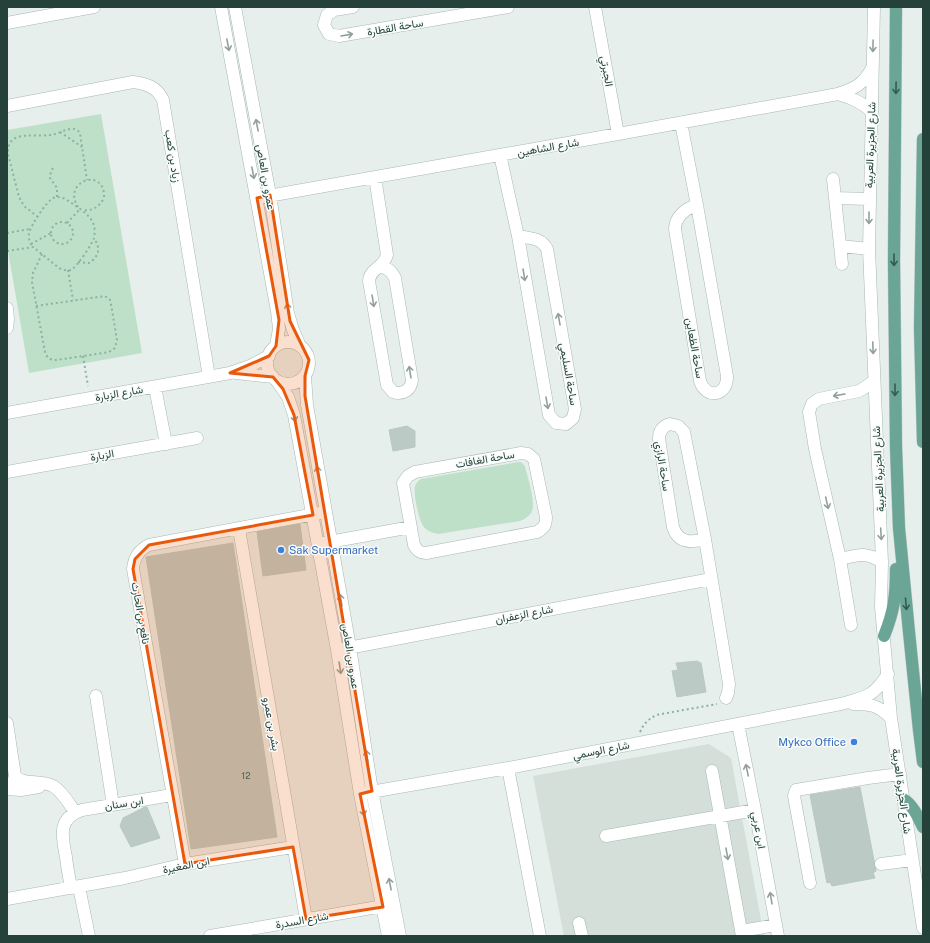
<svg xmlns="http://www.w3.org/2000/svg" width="930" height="943" font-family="'Public Sans',Vazirmatn,sans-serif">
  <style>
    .built { fill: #d4dfda }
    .green { fill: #bfe0c8 }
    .building { fill: #bbcac4; stroke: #b8c9c2 }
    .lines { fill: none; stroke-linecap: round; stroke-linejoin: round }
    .minor-casing { stroke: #a8b8b2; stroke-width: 13 }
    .major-casing { stroke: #c2cac8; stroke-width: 13 }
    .path { stroke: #86b3a5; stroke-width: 2; stroke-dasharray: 2 3; stroke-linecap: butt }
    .minor { stroke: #fff; stroke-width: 12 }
    .major { stroke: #6aa596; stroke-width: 12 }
    .oneway { stroke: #92a09c }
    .oneway2 { stroke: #365b51 }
    .marked { fill: #e8590c; fill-opacity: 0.2; stroke: #e8590c; stroke-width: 3; stroke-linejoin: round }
    .shop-dot { fill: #3f7fe0; stroke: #f7fbf9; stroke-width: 1.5 }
    .labels { text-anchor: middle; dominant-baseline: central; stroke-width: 3; stroke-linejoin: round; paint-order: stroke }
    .number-label { font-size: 9px; fill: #4a645c }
    .street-label { font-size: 11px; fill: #24423a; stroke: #f7fbf9 }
    .shop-label { font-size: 11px; fill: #366cbe; stroke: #f7fbf9; text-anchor: start }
  </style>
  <rect width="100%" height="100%" fill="#e6efeb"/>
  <!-- built -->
  <path class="built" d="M709,744L731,758L764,936H564L533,776Z"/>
  <!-- green -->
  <path class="green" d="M101,114L142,353L29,373L7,245V130Z
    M518,462H521L525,466C527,476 536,501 532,511C530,516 526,518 520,521L438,534C433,533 427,531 424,527C419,522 413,493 415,486C416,483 418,481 421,479Z"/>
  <!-- building -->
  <path class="building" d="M407,426L415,431V447L393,451L389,430Z
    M300,524L306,570L263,576L257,532Z
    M233,543L277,837L191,849L146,557Z
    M698,661V662L701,663L706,692L677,697L672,671L678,670L676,663Z
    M860,787L876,871L873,873L875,878L832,886L830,882L827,883L810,795Z
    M145,807H147L160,838L131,847L120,826L123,818Z"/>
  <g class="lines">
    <defs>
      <path id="minor" d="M221,7L277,311L279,329L276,346
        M235,7L270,195L288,313L293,330L300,346
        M353,7L334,10L327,15L324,25L329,34L339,36L508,7
        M595,7L618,134
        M874,7L869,249L882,562L881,607L891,718L923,928
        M7,23L94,7
        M838,94C851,98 862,102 872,112
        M7,106L133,82C147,84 157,87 163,100L209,377
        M681,123L697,205
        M500,155L518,236L549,415L556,423L566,424L573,418L575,409L547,249C542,238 529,238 518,236
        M375,177L387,255C384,268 370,268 369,281L387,385L393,392C403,395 411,390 412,380L395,278C392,272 388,267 380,267
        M833,179L842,264
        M257,198L618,134L838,94C855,88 863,85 872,68
        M835,198L869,199
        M697,205L727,376C728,396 706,400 700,381L675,229C675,217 686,208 697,205Z
        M841,246L869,249
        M7,308L8,319L7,328
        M267 363a21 21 0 1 1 42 0a21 21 0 1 1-42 0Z
        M236,373L273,377
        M305,376L307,405L350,647L372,791L400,936
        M277,381L288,397L294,415L337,650L360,794L388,936
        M155,387L166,444
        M7,413L230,373L250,366L269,356
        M670,424L678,426L684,432L705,539C691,543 678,543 673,527L659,439C659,431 663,426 670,424Z
        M521,453L528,454L534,459L546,517C546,525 544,528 537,532L426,553C420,553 417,551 414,545L403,483L408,476L415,472Z
        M7,472L197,438
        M239,529L306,919
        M705,539L729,684L728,693L726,698
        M324,543L411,527
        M840,559C857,555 866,551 882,562
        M851,625L840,559L815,449L809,412L812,404L819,399L859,391L864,388L874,381
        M343,649L711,579
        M96,696L113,805
        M853,704C871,704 878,705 891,718
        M7,723L15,776L13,783L7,788
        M738,724L755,810L778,936
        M508,768L540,936
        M712,771L742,936
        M15,776C25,786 40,779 53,786C63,792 69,804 75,812
        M7,789L21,790L39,787
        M365,793L508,768L841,704C867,696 872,698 888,674
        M606,836L755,810
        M185,864L133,569C134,557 139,550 149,545L320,513
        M881,864L912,860
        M810,883L794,796L796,790L868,778L900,774
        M79,887L89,936
        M71,888C69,877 67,867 66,857C62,837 57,818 82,810L172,795
        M7,899L125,878L185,864L293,847
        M579,923L582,936
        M741,931L776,925
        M210,936L389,905"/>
      <path id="major" d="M896,7L894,260L896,447L899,528L909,632L919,730L923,762
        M923,139L920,328L923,442
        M884,636C894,611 896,596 896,569
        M903,799C913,805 918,817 923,827"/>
    </defs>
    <!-- minor casing -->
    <use href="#minor" class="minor-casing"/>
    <!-- major casing -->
    <use href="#major" class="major-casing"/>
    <!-- path -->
    <path class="path" d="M60,132L82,147
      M53,168L51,171L50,178L57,188V197
      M78,207C61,181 106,166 104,198C99,207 93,211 83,210
      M38,217L24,206L19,197L8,154C6,127 39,139 55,134C63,132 74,124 80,133L87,180
      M51 233a11 11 0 1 1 22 0a11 11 0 1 1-22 0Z
      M67,223L80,209
      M7,233L30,229
      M31,244L51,233
      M7,251L33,247L59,268C63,270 67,271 71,270C77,267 92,244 94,238C95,233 95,227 93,223C89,214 80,209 73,204C67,200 61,195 53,198C47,201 31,225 29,233C28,238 30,243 33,247
      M78,262L89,263C99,257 101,247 94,239
      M68,270L73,300
      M36,306L105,296L110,300L111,304L117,340L115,348L109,352L56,360C50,360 47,358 45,352L32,282L33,273L42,254
      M83,356L88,386
      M640,732C644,723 648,720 656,715L717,704"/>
    <!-- minor -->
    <use href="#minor" class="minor"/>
    <!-- major -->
    <use href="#major" class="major"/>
  </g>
  <!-- one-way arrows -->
  <defs><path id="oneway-shaft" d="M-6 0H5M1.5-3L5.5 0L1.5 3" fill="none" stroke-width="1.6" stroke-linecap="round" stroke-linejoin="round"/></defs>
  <g class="oneway">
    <use href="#oneway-shaft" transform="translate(347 35) rotate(-10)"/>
    <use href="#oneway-shaft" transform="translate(228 45) rotate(79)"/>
    <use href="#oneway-shaft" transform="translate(873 46) rotate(91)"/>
    <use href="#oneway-shaft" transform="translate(257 125) rotate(-101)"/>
    <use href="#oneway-shaft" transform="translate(253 173) rotate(79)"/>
    <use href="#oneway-shaft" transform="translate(869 218) rotate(90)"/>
    <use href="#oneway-shaft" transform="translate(524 275) rotate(81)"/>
    <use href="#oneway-shaft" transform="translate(373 301) rotate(81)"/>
    <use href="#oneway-shaft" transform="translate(288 309) rotate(-100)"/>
    <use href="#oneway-shaft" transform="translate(559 319) rotate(-100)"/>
    <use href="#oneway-shaft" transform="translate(873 348) rotate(88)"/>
    <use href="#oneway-shaft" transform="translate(410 372) rotate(-99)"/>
    <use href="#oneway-shaft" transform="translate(839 395) rotate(170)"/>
    <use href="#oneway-shaft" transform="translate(547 403) rotate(80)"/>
    <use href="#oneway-shaft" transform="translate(294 416) rotate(78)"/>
    <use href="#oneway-shaft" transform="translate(318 472) rotate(-100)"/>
    <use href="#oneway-shaft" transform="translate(827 503) rotate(77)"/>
    <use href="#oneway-shaft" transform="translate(881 534) rotate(87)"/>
    <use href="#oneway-shaft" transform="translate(341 600) rotate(-100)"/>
    <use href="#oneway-shaft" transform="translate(340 668) rotate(81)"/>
    <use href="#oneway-shaft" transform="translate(367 756) rotate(-99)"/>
    <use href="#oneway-shaft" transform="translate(747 770) rotate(-102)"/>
    <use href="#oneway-shaft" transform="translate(363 810) rotate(79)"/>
    <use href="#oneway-shaft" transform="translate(727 854) rotate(80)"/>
    <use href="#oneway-shaft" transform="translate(390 884) rotate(-101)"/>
    <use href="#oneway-shaft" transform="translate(771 898) rotate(-100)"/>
  </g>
  <g class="oneway2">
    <use href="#oneway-shaft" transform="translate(896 88) rotate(91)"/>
    <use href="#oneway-shaft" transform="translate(894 260) rotate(90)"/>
    <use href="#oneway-shaft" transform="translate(895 390) rotate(90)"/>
    <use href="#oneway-shaft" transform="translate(906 604) rotate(85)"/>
  </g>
  <!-- marked area -->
  <path class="marked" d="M270,195L290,321L309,360L305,376V396L372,791L360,794L383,907L306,919L293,847L185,864L133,569L135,559L149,545L313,515L294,415L283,389L273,377L230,373L269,356L276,346L279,320L257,198Z"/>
  <!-- markers -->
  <g class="shop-dot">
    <circle cx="281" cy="550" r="4"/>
    <circle cx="854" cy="742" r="4"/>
  </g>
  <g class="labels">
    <!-- number labels -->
    <g class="number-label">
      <text x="246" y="775">12</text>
    </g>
    <!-- street labels -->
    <g class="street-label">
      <text transform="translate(395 27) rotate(-10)">ساحة القطارة</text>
      <text transform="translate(607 71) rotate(80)">الجبرتي</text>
      <text transform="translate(870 145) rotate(-88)">شارع الجزيرة العربية</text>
      <text transform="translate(548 147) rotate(-10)">شارع الشاهين</text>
      <text transform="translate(173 156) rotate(81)">زياد بن كعب</text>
      <text transform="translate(266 177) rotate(80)">عمرو بن العاص</text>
      <text transform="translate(695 348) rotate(80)">ساحة الظعاين</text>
      <text transform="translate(569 374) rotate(80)">ساحة السليمي</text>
      <text transform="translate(119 393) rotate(-10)">شارع الزبارة</text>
      <text transform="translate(102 455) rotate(-10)">الزبارة</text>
      <text transform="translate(485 459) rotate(-10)">ساحة الغافات</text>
      <text transform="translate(663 466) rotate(81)">ساحة الرازي</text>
      <text transform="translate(878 469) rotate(-93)">شارع الجزيرة العربية</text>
      <text transform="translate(141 613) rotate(80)">نافع بن الحارث</text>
      <text transform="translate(524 614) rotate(-11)">شارع الزعفران</text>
      <text transform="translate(351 656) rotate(81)">عمرو بن العاص</text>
      <text transform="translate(272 724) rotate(80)">بشر بن عمرو</text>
      <text transform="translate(601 750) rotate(-11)">شارع الوسمي</text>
      <text transform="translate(902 791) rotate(82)">شارع الجزيرة العربية</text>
      <text transform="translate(124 803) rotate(-9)">ابن سنان</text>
      <text transform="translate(759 830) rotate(80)">ابن عربي</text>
      <text transform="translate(186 865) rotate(-11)">ابن المغيرة</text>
      <text transform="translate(302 920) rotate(-10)">شارع السدرة</text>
    </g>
    <!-- shop labels -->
    <g class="shop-label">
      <text x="289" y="550">Sak Supermarket</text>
      <text x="846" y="742" text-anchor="end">Mykco Office</text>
    </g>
  </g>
  <!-- border -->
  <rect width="930" height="943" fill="none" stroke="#24423a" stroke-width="16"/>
</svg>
